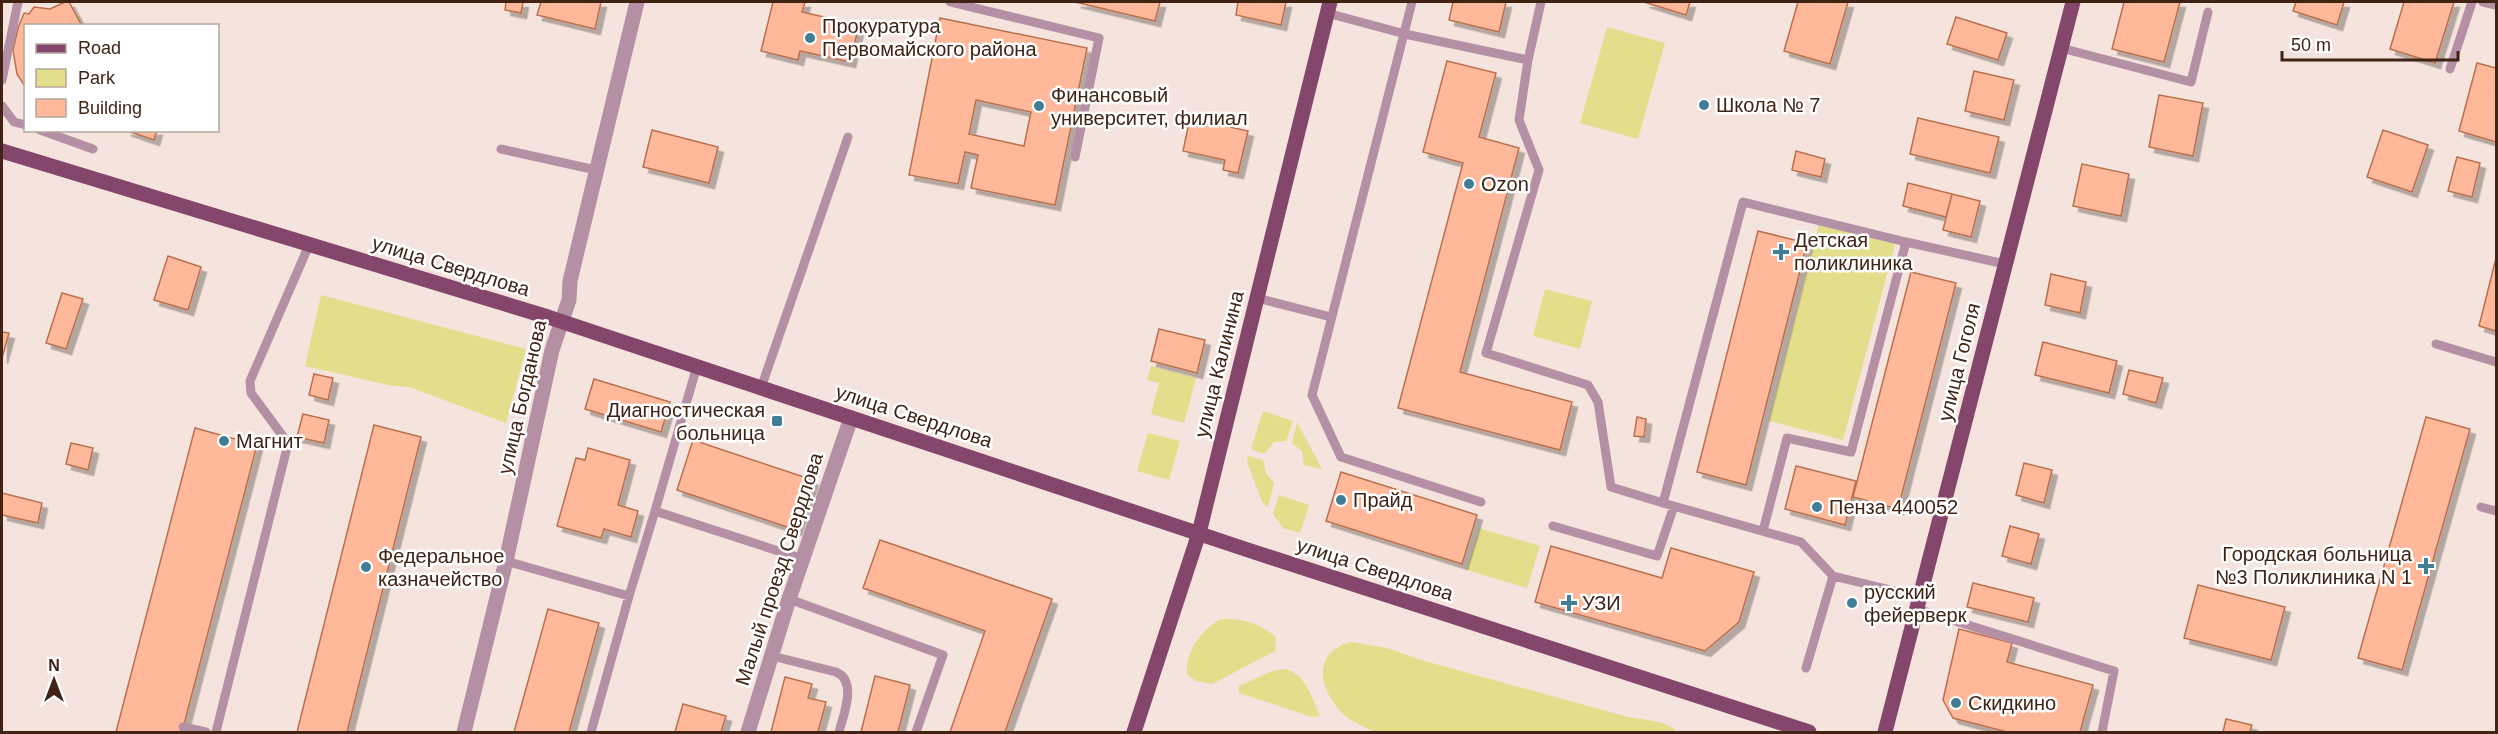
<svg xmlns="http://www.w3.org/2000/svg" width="2498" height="734" font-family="Helvetica,sans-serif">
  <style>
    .green { fill: #e3de8c }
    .building { fill: #ffb99a; stroke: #b9704e; stroke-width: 1.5; fill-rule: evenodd; filter: url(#shadow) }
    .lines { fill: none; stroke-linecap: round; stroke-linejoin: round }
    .service { stroke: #b590a4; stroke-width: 9 }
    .minor { stroke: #b590a4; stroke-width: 15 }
    .primary { stroke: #85466b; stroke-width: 15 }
    .poi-dot { fill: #417e95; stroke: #fff; stroke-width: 2 }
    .labels { text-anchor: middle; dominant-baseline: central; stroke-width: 5; stroke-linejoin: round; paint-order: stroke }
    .poi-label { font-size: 20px; fill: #412314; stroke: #fff; text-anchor: start }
    .street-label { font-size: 20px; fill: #412314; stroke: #fff }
  </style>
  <defs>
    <filter id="shadow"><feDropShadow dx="5.5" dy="5.5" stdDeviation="0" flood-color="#0004"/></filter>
  </defs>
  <rect width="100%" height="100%" fill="#f5e4dd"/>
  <!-- green -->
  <path class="green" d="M1607,27L1665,43L1638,139L1580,123Z
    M1819,224L1895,244L1843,440L1769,421Z
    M1545,289L1592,301L1580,349L1533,336Z
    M321,295L526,349L506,423L409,387L393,386L305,366Z
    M1151,366L1196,378L1184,423L1151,414L1159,383L1147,380Z
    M1263,411L1293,421L1286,441L1274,442L1264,454L1251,449Z
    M1297,422L1322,469L1304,465L1302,451L1292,443Z
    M1148,433L1180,441L1169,480L1137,471Z
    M1248,456L1263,460L1266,473L1274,483L1268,507L1262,502L1247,462Z
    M1279,495L1309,505L1300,533L1283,528L1273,514Z
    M1479,528L1540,546L1527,588L1467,570Z
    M1221,619C1242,618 1260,623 1276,637L1275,651L1212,684L1196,681L1187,675C1185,652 1201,630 1221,619Z
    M1351,642L1387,648L1421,660L1628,717C1643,720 1667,720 1677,732H1375C1365,727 1350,721 1342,713C1318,688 1312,652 1351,642Z
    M1286,669C1306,675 1312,698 1320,716L1312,717L1242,694L1238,691L1239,686L1272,671Z"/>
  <!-- building -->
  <path class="building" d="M65,2H69L82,26H26V88L17,74L13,50L18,28L24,13L29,14L34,7L50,9Z
    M506,2H523L521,13L505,10Z
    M541,2H601L595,29L537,15Z
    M773,2H805L802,12L859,25L850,62L800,51L798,60L761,51Z
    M1075,2H1160L1155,21Z
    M1238,2H1286L1281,25L1236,15Z
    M1453,2H1506L1499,32L1449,20Z
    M1644,2H1690L1686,15Z
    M1798,2H1848L1830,64L1784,51Z
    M2124,2H2180L2164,62L2112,49Z
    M2296,2H2344L2337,25L2293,11Z
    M2404,2H2454L2435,63L2390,49Z
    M1956,17L2007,33L1998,60L1947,44Z
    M940,18L1087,48L1055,205L971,188L978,155L965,152L958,184L909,175ZM976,100L1031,112L1024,146L969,134Z
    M1447,61L1496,73L1479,137L1519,148L1460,372L1572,402L1560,450L1398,408L1463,163L1423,152Z
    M2477,63L2496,68V142L2459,131Z
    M1974,71L2014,80L2004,120L1965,111Z
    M2159,95L2203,103L2193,156L2149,147Z
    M1190,118L1248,131L1238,173L1223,170L1225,160L1183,151Z
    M1918,118L1999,137L1990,173L1910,154Z
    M125,130H157L154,140Z
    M652,130L718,147L709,183L643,167Z
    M2383,130L2428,145L2412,192L2367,177Z
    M1796,151L1825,159L1821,177L1792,170Z
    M2457,157L2480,163L2472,197L2448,191Z
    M2082,164L2129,174L2121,216L2073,206Z
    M1908,183L1952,194L1946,217L1903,206Z
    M1952,194L1980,201L1971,237L1943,230Z
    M1758,231L1807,243L1746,485L1697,472Z
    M168,256L201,267L188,310L154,300Z
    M2495,262L2496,263V331L2479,326Z
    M1911,272L1956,283L1898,509L1853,497Z
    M2051,274L2086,282L2080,313L2045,305Z
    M62,293L83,299L66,349L46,343Z
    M1159,329L1205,340L1197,373L1151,361Z
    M2,332L9,333L2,358Z
    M2043,342L2117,361L2109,393L2035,375Z
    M2129,370L2163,378L2156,403L2123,394Z
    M314,374L333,378L328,400L309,395Z
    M594,379L670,402L661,432L585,409Z
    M303,414L329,420L324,443L297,437Z
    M1637,417L1646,419L1644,437L1634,436Z
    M2426,417L2470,429L2402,670L2358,658Z
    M374,425L421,437L347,732H297Z
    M195,428L257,445L182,732H116Z
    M693,440L813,480L796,530L677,490Z
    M71,443L93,448L88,470L66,464Z
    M588,448L630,460L618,505L638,511L631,537L604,529L601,538L557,526L576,458L585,460Z
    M2024,463L2052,470L2044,503L2016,495Z
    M1796,466L1856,481L1845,525L1785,509Z
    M1341,472L1477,515L1462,564L1326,521Z
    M2,493L42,503L38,523L2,515Z
    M2010,526L2039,534L2031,564L2002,556Z
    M880,540L1052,599L1005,732H950L985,631L863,588Z
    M1551,546L1662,578L1671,548L1754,572L1739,622L1705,651L1535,602Z
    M1973,583L2034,598L2028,622L1967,607Z
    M2198,585L2285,607L2271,660L2184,638Z
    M548,609L599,623L569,732H514Z
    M1959,629L2012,643L2007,662L2093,685L2080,732H2007L1953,718L1943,700Z
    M875,676L910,685L898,732H861Z
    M785,677L812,684L808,698L826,702L818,732H771Z
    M683,704L726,716L721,732H675Z
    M2226,719L2252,725L2250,732H2223Z"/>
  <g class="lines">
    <!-- service -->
    <path class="service" d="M950,2L1099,38L1075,157
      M1412,2L1312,395L1341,457L1481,502
      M2483,2L2496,5
      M1327,13L1405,34L1528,60L1519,120L1539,170L1486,353L1588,385L1598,402L1611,487L1663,503
      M2061,48L2191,82L2208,12
      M1528,60L1541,2
      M2450,69L2472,2
      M2,80L18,2
      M2,106L14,122L26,125
      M40,130L93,149
      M501,149L596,170
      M1906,242L1743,202L1663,503L1801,542L1833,576L1920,597
      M1257,298L1331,317
      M2436,344L2496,362
      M697,366L655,511L803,559
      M761,388L848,137
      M2481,507L2496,511
      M1553,526L1657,556L1674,506
      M1763,531L1787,438L1851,452L1906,242L2005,264
      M506,561L629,596L655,511
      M789,599L943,655L916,732
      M1917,609L2114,671L2102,732
      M772,656L836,672C858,681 843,716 839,732
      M1806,668L1833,576
      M183,727L206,732
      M216,732L287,448L285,439L251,393L250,381L309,245
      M591,732L629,596"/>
    <!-- minor -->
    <path class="minor" d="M464,732L506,561L552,350L569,300L570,281L637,2
      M748,732L789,599L851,418"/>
    <!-- primary -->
    <path class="primary" d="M2,151L548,317L1245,549L1809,732
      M1134,732L1199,533L1330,2
      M1885,732L2073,2"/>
  </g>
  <!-- markers -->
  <g class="poi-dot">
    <circle cx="810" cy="38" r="6"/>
    <circle cx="1704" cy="105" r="6"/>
    <circle cx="1039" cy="106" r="6"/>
    <circle cx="1469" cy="184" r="6"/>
    <path d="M1778 243h6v6h6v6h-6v6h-6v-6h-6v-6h6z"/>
    <rect x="771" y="415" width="12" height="12" rx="3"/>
    <circle cx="224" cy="441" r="6"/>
    <circle cx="1341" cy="500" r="6"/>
    <circle cx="1817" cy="507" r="6"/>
    <path d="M2423 557h6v6h6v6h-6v6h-6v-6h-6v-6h6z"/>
    <circle cx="366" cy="567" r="6"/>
    <path d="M1566 594h6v6h6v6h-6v6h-6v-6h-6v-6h6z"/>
    <circle cx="1852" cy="603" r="6"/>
    <circle cx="1956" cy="703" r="6"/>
  </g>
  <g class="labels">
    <!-- poi labels -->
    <g class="poi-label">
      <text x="822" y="26">Прокуратура<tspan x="822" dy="23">Первомайского района</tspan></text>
      <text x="1051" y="95">Финансовый<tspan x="1051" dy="23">университет, филиал</tspan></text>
      <text x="1716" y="105">Школа № 7</text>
      <text x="1481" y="184">Ozon</text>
      <text x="1794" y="240">Детская<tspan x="1794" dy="23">поликлиника</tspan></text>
      <text x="765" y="410" text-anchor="end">Диагностическая<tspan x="765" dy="23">больница</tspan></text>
      <text x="236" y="441">Магнит</text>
      <text x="1353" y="500">Прайд</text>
      <text x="1829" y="507">Пенза 440052</text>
      <text x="2412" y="554" text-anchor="end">Городская больница<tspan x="2412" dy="23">№3 Поликлиника N 1</tspan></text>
      <text x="378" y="556">Федеральное<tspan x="378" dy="23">казначейство</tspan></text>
      <text x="1864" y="592">русский<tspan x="1864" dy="23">фейерверк</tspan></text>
      <text x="1582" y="603">УЗИ</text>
      <text x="1968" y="703">Скидкино</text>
    </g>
    <!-- street labels -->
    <g class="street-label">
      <text transform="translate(451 266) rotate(17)">улица Свердлова</text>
      <text transform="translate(1959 362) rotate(-76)">улица Гоголя</text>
      <text transform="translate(1219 364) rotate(-76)">улица Калинина</text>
      <text transform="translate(522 397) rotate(-77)">улица Богданова</text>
      <text transform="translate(914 416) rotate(18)">улица Свердлова</text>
      <text transform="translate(779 569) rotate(-72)">Малый проезд Свердлова</text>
      <text transform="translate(1375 569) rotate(18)">улица Свердлова</text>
    </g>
  </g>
  <!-- border -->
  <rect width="2498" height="734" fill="none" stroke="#412314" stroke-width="6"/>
  <!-- legend -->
  <rect x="24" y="24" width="195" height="108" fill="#ffffff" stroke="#b3a7a1" stroke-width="1.5"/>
  <rect x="36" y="44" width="30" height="9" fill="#85466b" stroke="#b3a7a1" stroke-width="1.5"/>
  <text x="78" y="54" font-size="18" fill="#412314">Road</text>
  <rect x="36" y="69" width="30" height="18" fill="#e3de8c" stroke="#b3a7a1" stroke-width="1.5"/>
  <text x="78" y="84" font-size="18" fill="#412314">Park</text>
  <rect x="36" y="99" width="30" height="18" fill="#ffb99a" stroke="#b3a7a1" stroke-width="1.5"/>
  <text x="78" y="114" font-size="18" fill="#412314">Building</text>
  <!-- north arrow -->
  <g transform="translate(54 680)" stroke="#ffffff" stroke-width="4.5" paint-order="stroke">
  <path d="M0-4.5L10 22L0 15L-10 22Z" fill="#412314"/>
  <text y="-9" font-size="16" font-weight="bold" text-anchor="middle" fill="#412314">N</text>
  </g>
  <!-- scale -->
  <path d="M2282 51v9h176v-9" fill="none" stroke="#412314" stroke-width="3"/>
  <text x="2291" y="51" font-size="18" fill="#412314" stroke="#ffffff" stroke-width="4.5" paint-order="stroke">50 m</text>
</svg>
